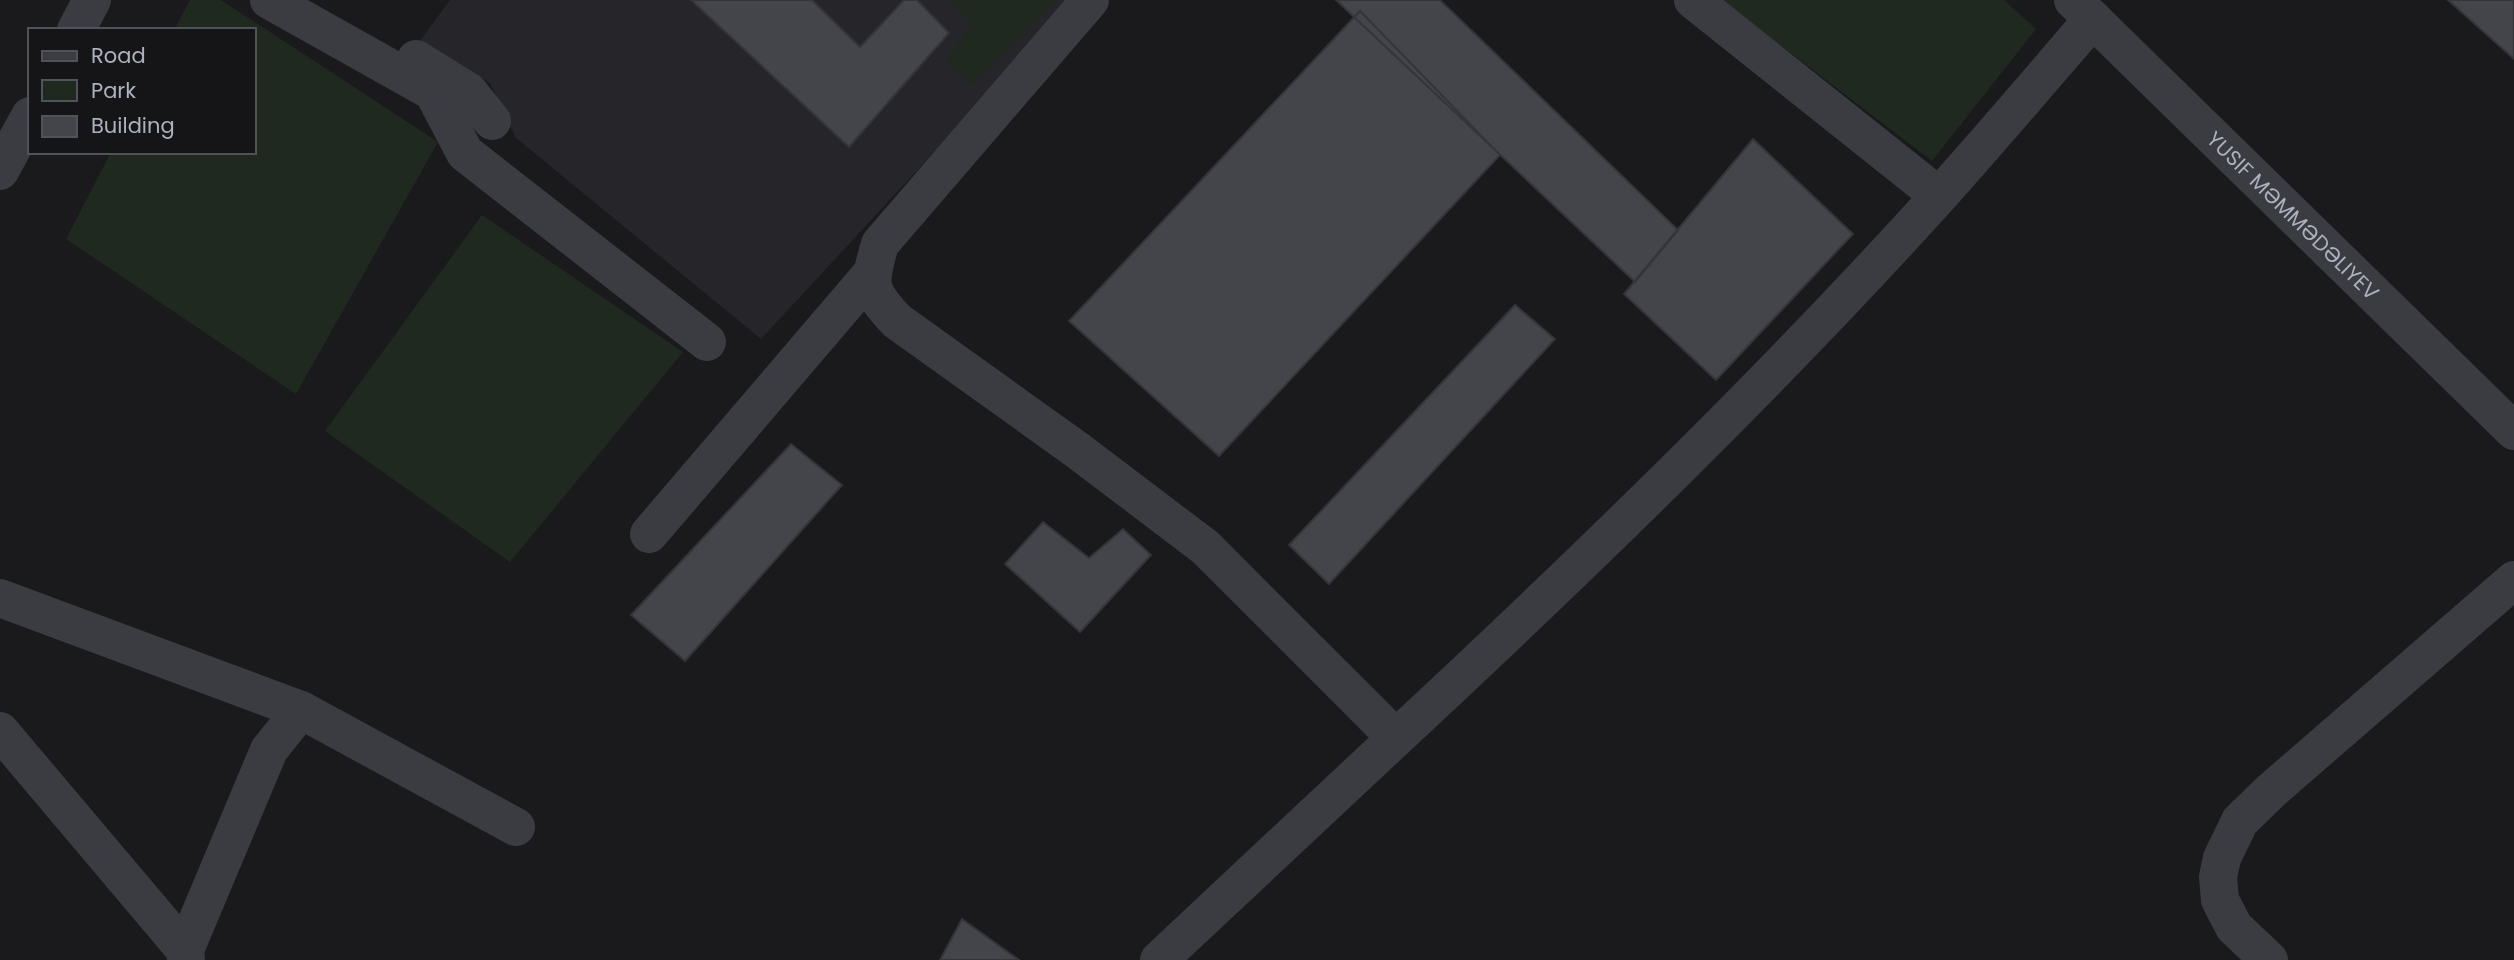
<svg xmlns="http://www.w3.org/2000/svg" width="2514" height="960" font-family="Poppins,sans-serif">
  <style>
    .built { fill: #26262a }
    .green { fill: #1f2920 }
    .building { fill: #44454a; stroke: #343439; stroke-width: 2 }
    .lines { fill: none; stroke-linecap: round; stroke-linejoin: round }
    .minor { stroke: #3b3c42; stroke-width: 38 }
    .labels { text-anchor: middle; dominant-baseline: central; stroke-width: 5; stroke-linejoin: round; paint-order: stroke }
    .street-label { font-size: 21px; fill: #abb1bd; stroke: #151518 }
  </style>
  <rect width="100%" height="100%" fill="#1a1a1d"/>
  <!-- built -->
  <path class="built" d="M450,0H1075L761,339L516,138L490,83L419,42Z"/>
  <!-- green -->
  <path class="green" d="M190,0H221L438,142L296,394L66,239L111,152H254V30H174Z
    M948,0H1057L972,84L945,59L973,25Z
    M1721,0H2004L2036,29L1932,161Z
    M482,215L683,352L510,562L325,431Z"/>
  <!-- building -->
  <path class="building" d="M691,0H812L860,47L904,0H917L949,33L849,147Z
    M1336,0H1440L1678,230L1635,282Z
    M2448,0H2514V59Z
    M1360,11L1500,155L1219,456L1069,321Z
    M1753,139L1853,234L1716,380L1624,294Z
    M1515,305L1555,339L1329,584L1289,545Z
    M791,444L842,485L685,661L631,615Z
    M1043,522L1089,558L1123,529L1151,555L1080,632L1005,564Z
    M962,919L1019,960H940Z"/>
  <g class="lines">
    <!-- minor -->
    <g class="minor">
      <path d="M269,0L433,92L465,153L707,342"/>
      <path d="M1090,0L880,244C868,285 868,290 897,321L1077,450L1205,547L1396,738C1583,564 1768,385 1940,195C1992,137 2042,78 2093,19"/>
      <path d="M1693,0L1939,196"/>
      <path id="s1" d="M2073,0L2514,431"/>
      <path d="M76,30L92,0"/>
      <path d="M416,59L469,92L492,121"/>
      <path d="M0,171L30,116"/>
      <path d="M649,534L872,273"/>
      <path d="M0,598L301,710L516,827"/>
      <path d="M0,731L185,950L186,960"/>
      <path d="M185,950L269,750L301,710"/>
      <path d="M1159,960L1396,738"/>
      <path d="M2269,960L2234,927L2220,900L2218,877L2222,858L2240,821L2272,790L2514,580"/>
    </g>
  </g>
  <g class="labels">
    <!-- street labels -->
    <g class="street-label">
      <text stroke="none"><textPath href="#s1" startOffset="308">YUSIF MƏMMƏDƏLIYEV</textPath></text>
    </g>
  </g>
  <!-- legend -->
  <rect x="28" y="28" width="228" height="126" fill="#151518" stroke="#51535a" stroke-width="2"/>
  <rect x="42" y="51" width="35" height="10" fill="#3b3c42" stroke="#51535a" stroke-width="2"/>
  <text x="91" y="63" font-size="21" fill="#abb1bd">Road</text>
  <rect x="42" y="80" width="35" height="21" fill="#1f2920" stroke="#51535a" stroke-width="2"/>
  <text x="91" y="98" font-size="21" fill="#abb1bd">Park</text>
  <rect x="42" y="116" width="35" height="21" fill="#44454a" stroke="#51535a" stroke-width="2"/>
  <text x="91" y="133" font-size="21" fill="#abb1bd">Building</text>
</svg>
